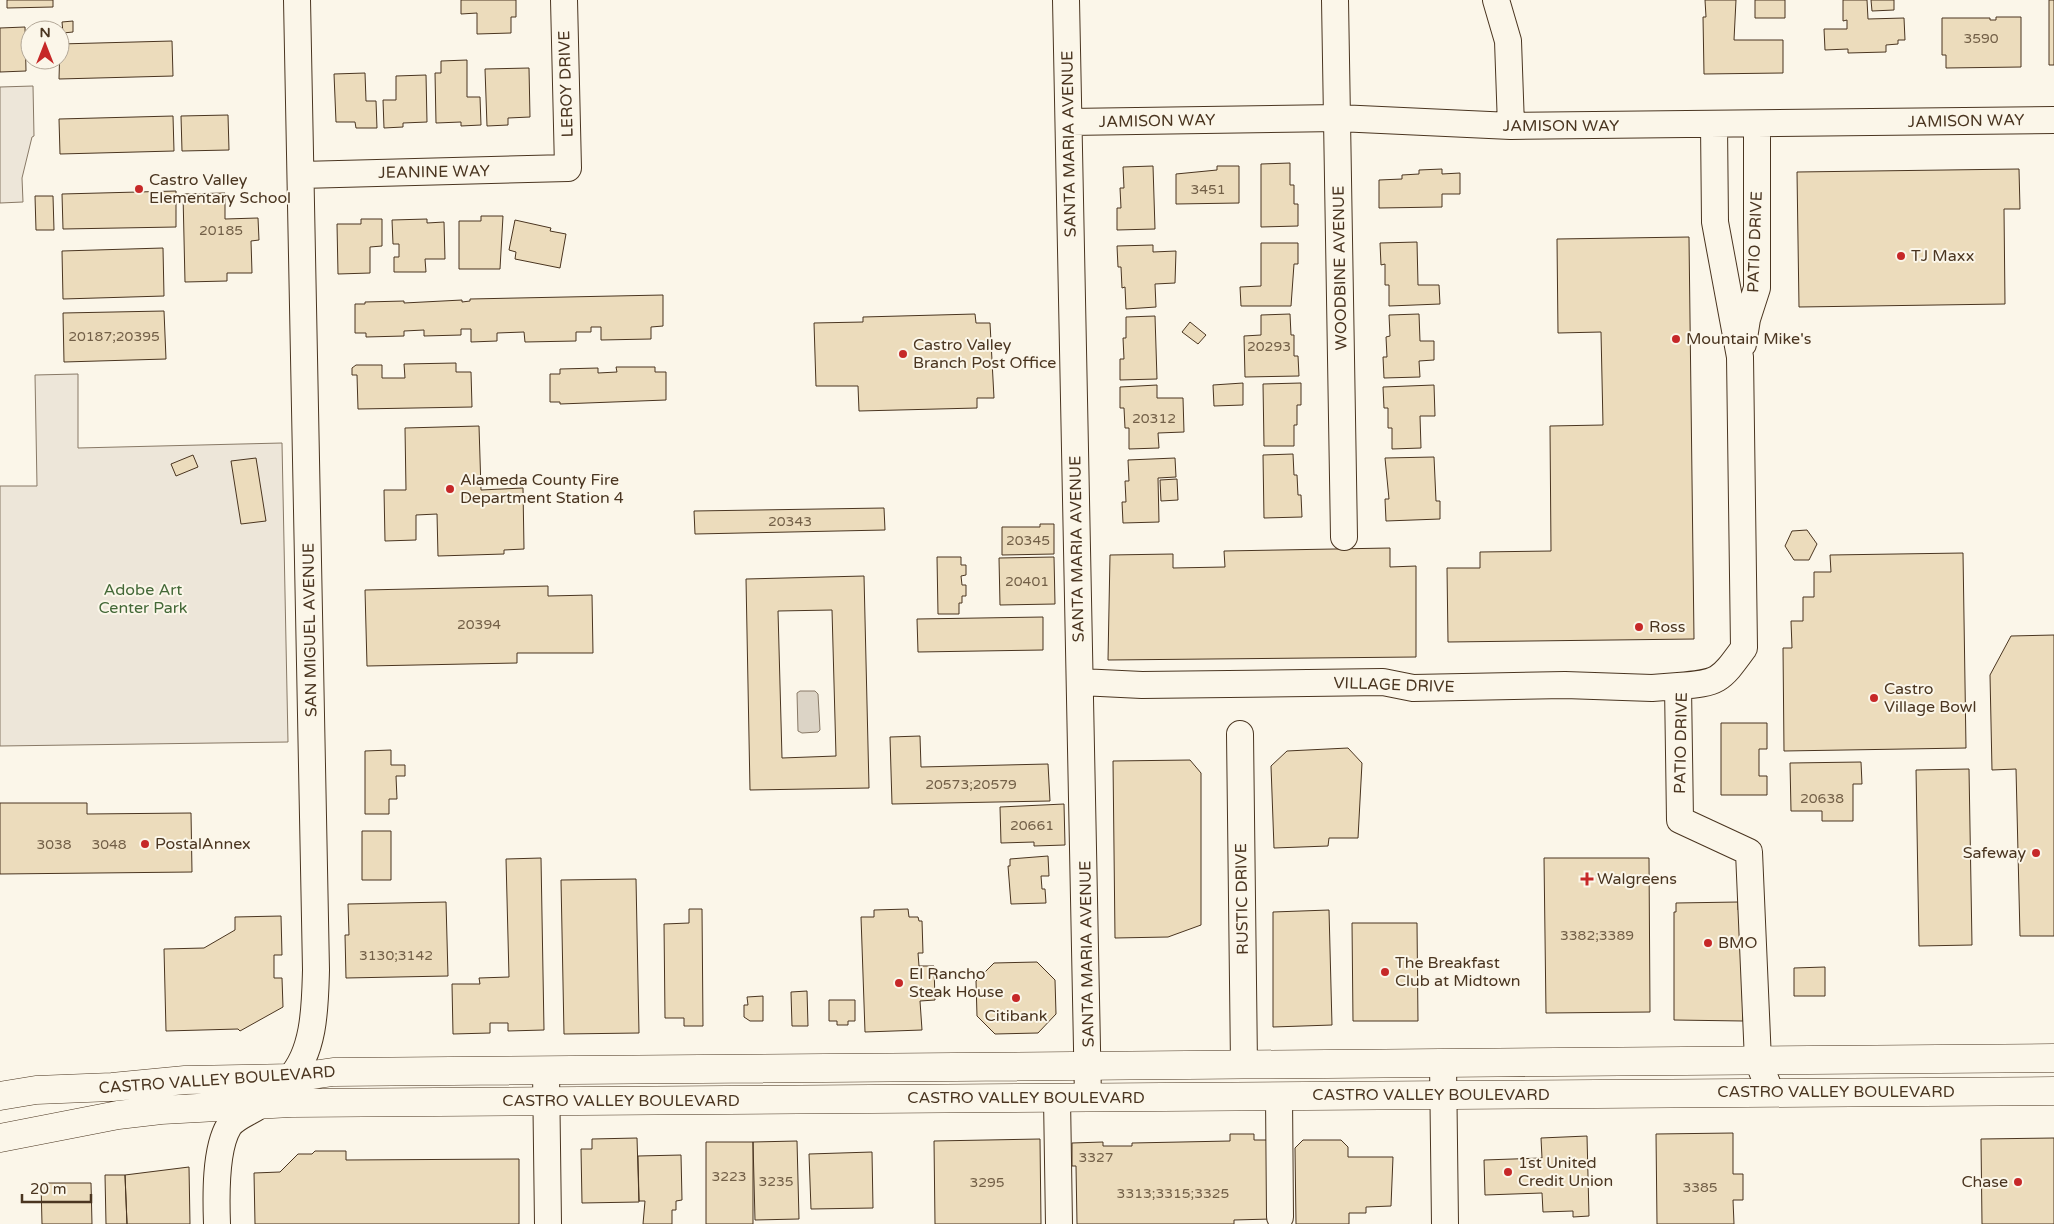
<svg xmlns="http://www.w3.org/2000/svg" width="2054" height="1224" font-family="'Varela Round',sans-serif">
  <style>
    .green { fill: #ede6d9; stroke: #887966 }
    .water { fill: #dcd4c6; stroke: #887966 }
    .building { fill: #ecdcbc; stroke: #4a3520; fill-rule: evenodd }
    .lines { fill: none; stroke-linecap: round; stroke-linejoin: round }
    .minor-casing { stroke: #4a3520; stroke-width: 28 }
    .major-casing { stroke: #4a3520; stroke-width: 29 }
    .minor { stroke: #fbf6e9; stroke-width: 26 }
    .major { stroke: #fbf6e9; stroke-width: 28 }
    .poi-dot { fill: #c62828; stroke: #fbf6e9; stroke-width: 2 }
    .labels { text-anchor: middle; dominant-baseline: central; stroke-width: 4; stroke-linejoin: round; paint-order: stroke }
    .number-label { font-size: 14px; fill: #725f47 }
    .street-label { font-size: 16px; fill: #4a3520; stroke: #fbf6e9 }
    .poi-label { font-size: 16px; fill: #4a3520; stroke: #fbf6e9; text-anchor: start }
    .park-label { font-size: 16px; fill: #436837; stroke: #fbf6e9 }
  </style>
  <rect width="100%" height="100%" fill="#fbf6e9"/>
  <!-- green -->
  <path class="green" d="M33,86L34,136L32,137L22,178L23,202L0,203V87Z
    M78,374V448L282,443L288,742L0,746V486H37L35,375Z"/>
  <!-- water -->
  <path class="water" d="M800,691H815L818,694L820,730L818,732L802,733L798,731L797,693Z"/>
  <!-- building -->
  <path class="building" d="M7,0H53V7L7,8Z
    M461,0H516V17H511V33L477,34V13L461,14Z
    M1705,0H1736L1734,40H1783V73L1704,74L1703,17H1706Z
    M1755,0H1785V18H1755Z
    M1843,0H1867L1868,19L1904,18L1905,40H1898V44L1886,45V52L1848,53V49L1825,50L1824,29H1847V20L1843,21Z
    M1871,0H1894V10L1872,11Z
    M2049,0H2054V65H2049Z
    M1996,17H2021V67L1946,68V55H1942V18H1990V20H1996Z
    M73,21V32L63,33L62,22Z
    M25,27L26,71L0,72V28Z
    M172,41L173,76L59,79L60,44Z
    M467,60V97H480L481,125L461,126V122L436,123L435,73H441V61Z
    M529,68L530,117L508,118V125L487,126L485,69Z
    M365,73L366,101H376L377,128H356L355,122H336L334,74Z
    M426,75L427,122L403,123V127L384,128L383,100H396V76Z
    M228,115L229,150L182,151L181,116Z
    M173,116L174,151L60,154L59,119Z
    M1290,163V185H1294V204H1298V226L1261,227V164Z
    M1153,166L1155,229L1117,230V208H1121L1120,188H1124L1123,167Z
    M1217,166H1239V203L1176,204V174L1217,170Z
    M1442,169V174L1460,173V194H1442V207L1379,208V180L1402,179V175L1419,174V170Z
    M2019,169L2020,209H2004L2005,304L1799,307L1797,172Z
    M176,191V227L63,229L62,194Z
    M225,193V219L258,218L259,240L251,241L252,273H227V281L185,282L183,194Z
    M35,196H53L54,230H36Z
    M481,216H503L500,269H459V221H481Z
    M361,219H382V246L370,247V273L338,274L337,224H361Z
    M427,219V223L444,222L445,259H425L426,272H394V257H399V244H393L392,220Z
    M515,220L551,228L550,231L566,234L560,268L515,259L516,252L509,250Z
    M1689,237L1694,639L1448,642L1447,568H1480V552L1551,551L1550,426L1603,425L1601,332L1558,333L1557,239Z
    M1417,242L1418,285H1439L1440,304L1389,306V285H1385V264L1381,265L1380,243Z
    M1261,243H1298V264H1294L1291,306H1241L1240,287L1261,286Z
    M1153,245V252L1176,251L1175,283L1155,284L1156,307L1126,309L1125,287L1122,288L1121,267H1118L1117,246Z
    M163,248L164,296L63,299L62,251Z
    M663,295V326L651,327V339L601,340V327H591V332H576V341L525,342L524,332L497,333V341L471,342V329H461V335L424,336V330L404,331V336L366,337V333H355V304H365V302L404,301V303L462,300V302L470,301V299Z
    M164,311L166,359L64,362L63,313Z
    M975,314L976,323H990L994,398H977V408L859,411L858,386H816L814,323L863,322V317Z
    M1290,314L1291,335H1294V356H1298L1299,376L1245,377L1244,336L1261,335V315Z
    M1419,314L1420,341H1434V360L1419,361L1420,377L1384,378L1383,357H1387L1386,337L1390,336L1389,315Z
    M1155,316L1157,379L1120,380V359H1124L1123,338H1126V317Z
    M1190,322L1206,335L1198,344L1182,332Z
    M456,363V372H471L472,407L358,409L357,375H352V368L356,365H382V378H405L404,364Z
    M616,367H655V372H666V400L560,404V402H550V374H560V369L598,368V373L617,372Z
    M1243,383V405L1214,406L1213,385Z
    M1301,383V405H1297V425H1294V446H1264L1263,384Z
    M1157,385V398H1183L1184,432L1158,433L1159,448L1129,449V428H1125L1124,408H1120V387Z
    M1434,385L1435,416H1420L1421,448L1392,449V428H1388V408H1384L1383,387Z
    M479,426L481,490L523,488L524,549L504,550V554L438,556L437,514L416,515V540L385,541L384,490H406L405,428Z
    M1293,454L1294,475H1297L1298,495H1301L1302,517L1264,518L1263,455Z
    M193,455L198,467L176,476L171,464Z
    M1434,457L1436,501H1440V519L1386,521L1385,499H1389L1385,458Z
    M256,458L266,521L241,524L231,461Z
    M1175,458L1176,477L1158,478L1159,522L1123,523L1122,502H1126L1125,481H1129L1128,460Z
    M1177,479L1178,500L1161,501L1160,480Z
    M884,508L885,530L695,534L694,511Z
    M1040,524H1054V554L1002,555V527H1040Z
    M1807,530L1817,544L1809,560H1794L1785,546L1792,531Z
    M1390,548V567L1416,566V657L1108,660L1110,555L1173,554V568L1225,567L1224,551Z
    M1963,553L1966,748L1784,751L1783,648H1792L1791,621H1803V597H1814V572H1831L1830,555Z
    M937,557H961V565H966V575L961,576L962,585H966V596H962V603H959V614H938Z
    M1054,557L1055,604L1000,605L999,558Z
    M864,576L869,788L750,790L746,579ZM832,610L836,756L782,758L778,611Z
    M548,586V596L592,595L593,653H517V663L367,666L365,590Z
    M1043,617V650L918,652L917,619Z
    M2054,635V936H2020L2016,769L1992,770L1990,675L2011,636Z
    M1721,723H1767V749H1759V776H1767V795H1721Z
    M920,736L921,767L1048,764L1050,801L892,804L890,737Z
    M1348,748L1362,763L1358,838H1329L1328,846L1274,848L1271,766L1287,751Z
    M391,750V765H405V776H396L397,799H389V814H365V751Z
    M1190,760L1201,773V925L1168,937L1115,938L1113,761Z
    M1861,762L1862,784H1853V821H1822V811H1791L1790,763Z
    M1969,769L1972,945L1919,946L1916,770Z
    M0,803H87V814L191,813L192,872L0,874Z
    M1064,804L1065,845L1034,846V842L1001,843L1000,807Z
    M362,831H391V880H362Z
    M1048,856L1049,876H1041L1042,889H1045L1046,903L1011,904L1008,866H1010V859Z
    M541,858L544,1030L508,1031V1023H490V1033L453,1034L452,984H480L479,978L509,977L506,859Z
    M1544,858H1649L1650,1012L1546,1013Z
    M636,879L639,1033L564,1034L561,880Z
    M446,902L448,976L346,978L345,935H349L348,904Z
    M1738,902V910H1740L1743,1021L1674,1020V912H1676V903Z
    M689,909H702L703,1026H684V1018H665L664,924L689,923Z
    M908,909L909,917H918L919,921H922L923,953H918L919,966H934L935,1000L920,1001L922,1030L865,1032L861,917H874V910Z
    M1329,910L1332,1025L1273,1027V912Z
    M281,916L282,955H274V978H282L283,1007L240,1031L238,1029L166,1031L164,949L204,948L235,930V917Z
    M1352,923H1417L1418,1021H1353Z
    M1037,962L1055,980L1056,1014L1038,1033L995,1034L977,1016L976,981L994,963Z
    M1825,967V996H1794V968Z
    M807,991L808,1026H792L791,992Z
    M763,996V1021H750L744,1017V1005H748L747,997Z
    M829,1000H855V1021H848V1025H837V1021H829Z
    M1733,1133V1174H1743V1200H1733L1734,1224H1657L1656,1134Z
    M1230,1134H1254V1140H1270L1271,1219L1234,1220V1224H1077L1076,1166H1072V1143L1103,1142V1146H1132V1143L1230,1141Z
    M1587,1136L1589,1216L1573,1217V1211L1543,1212L1542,1193L1485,1195L1484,1160L1542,1158L1541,1138Z
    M637,1138L639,1202L582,1203L581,1149H592V1139Z
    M2054,1138V1224H1982L1981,1139Z
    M1040,1139L1041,1224H935L934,1141Z
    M1303,1140H1341L1348,1147V1157H1393L1391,1206L1366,1207V1213H1349V1224H1296L1295,1148Z
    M797,1141L799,1219L755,1220L753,1142Z
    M706,1142H753V1224H706Z
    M315,1151H346V1160L519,1159V1224H255L254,1173L280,1172L298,1154H312Z
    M872,1152L873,1208L811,1209L809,1154Z
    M681,1155L682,1200L676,1201V1210H672V1224H643L645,1201H639L638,1156Z
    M189,1167L190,1224H127L125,1175Z
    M105,1175H125L127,1224H106Z
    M41,1183H91L92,1224H42Z"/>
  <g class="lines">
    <defs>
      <path id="minor" d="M1066,0L1088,1098
        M1335,0L1344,537
        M1496,0L1508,41L1511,126
        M1069,122L1338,118L1511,126L2054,120
        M1714,125L1715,222L1740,357L1744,648C1720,681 1719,683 1678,686L1680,820L1749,852L1758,1061L1771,1093
        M301,175L568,168L564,0
        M1743,344L1747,319L1757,288V125
        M1080,682L1142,685L1383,682L1413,688L1565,685L1652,688L1678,686
        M1240,734L1244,1065
        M1443,1063L1445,1224
        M546,1071L548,1224
        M1279,1096L1280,1217
        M1057,1098L1059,1224
        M217,1224C216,1197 215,1149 229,1126C236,1116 254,1111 264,1102C272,1095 282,1088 289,1079C315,1052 315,1005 316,970L297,0"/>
      <path id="major" d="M0,1096L36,1090L112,1087L185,1080L291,1078L333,1072L2054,1058
        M0,1138L118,1115L161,1110L291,1103L2054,1091"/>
    </defs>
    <!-- minor casing -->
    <use href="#minor" class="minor-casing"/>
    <!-- major casing -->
    <use href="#major" class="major-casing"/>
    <!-- minor -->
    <use href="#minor" class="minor"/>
    <!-- major -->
    <use href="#major" class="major"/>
  </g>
  <!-- markers -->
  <g class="poi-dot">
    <circle cx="139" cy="189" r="5"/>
    <circle cx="1901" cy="256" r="5"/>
    <circle cx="1676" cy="339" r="5"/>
    <circle cx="903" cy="354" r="5"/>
    <circle cx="450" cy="489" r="5"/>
    <circle cx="1639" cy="627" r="5"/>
    <circle cx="1874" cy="698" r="5"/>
    <circle cx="145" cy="844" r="5"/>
    <circle cx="2036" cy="853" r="5"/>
    <path d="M1584.5 871.5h5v5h5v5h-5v5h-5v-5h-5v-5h5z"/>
    <circle cx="1708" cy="943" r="5"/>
    <circle cx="1385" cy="972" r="5"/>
    <circle cx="899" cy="983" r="5"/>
    <circle cx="1016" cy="998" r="5"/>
    <circle cx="1508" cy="1172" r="5"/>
    <circle cx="2018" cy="1182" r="5"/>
  </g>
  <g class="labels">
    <!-- number labels -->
    <g class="number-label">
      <text x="1981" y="38">3590</text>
      <text x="1208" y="189">3451</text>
      <text x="221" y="230">20185</text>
      <text x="114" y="336">20187;20395</text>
      <text x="1269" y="346">20293</text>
      <text x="1154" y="418">20312</text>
      <text x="790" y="521">20343</text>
      <text x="1028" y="540">20345</text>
      <text x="1027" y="581">20401</text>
      <text x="479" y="624">20394</text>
      <text x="971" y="784">20573;20579</text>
      <text x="1822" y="798">20638</text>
      <text x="1032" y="825">20661</text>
      <text x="54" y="844">3038</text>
      <text x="109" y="844">3048</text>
      <text x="1597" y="935">3382;3389</text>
      <text x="396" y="955">3130;3142</text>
      <text x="1096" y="1157">3327</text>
      <text x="729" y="1176">3223</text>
      <text x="776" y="1181">3235</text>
      <text x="987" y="1182">3295</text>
      <text x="1700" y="1187">3385</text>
      <text x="1173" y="1193">3313;3315;3325</text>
    </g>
    <!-- street labels -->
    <g class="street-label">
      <text transform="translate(566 84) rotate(-92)">LEROY DRIVE</text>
      <text transform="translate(1157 121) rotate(-1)">JAMISON WAY</text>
      <text transform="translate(1966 121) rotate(-1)">JAMISON WAY</text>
      <text x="1561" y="126">JAMISON WAY</text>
      <text transform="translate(1069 144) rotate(-91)">SANTA MARIA AVENUE</text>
      <text transform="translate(434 172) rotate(-1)">JEANINE WAY</text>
      <text transform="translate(1755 242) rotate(-88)">PATIO DRIVE</text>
      <text transform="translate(1340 268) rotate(-91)">WOODBINE AVENUE</text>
      <text transform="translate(1077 549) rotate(-91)">SANTA MARIA AVENUE</text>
      <text transform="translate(310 630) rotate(-91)">SAN MIGUEL AVENUE</text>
      <text transform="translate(1394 685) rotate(2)">VILLAGE DRIVE</text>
      <text transform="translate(1681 743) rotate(-89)">PATIO DRIVE</text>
      <text transform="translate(1242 899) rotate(-91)">RUSTIC DRIVE</text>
      <text transform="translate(1087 954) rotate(-91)">SANTA MARIA AVENUE</text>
      <text transform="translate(217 1080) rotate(-4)">CASTRO VALLEY BOULEVARD</text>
      <text x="1836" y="1092">CASTRO VALLEY BOULEVARD</text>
      <text x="1431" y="1095">CASTRO VALLEY BOULEVARD</text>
      <text x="1026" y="1098">CASTRO VALLEY BOULEVARD</text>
      <text x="621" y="1101">CASTRO VALLEY BOULEVARD</text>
    </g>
    <!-- poi labels -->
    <g class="poi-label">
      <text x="149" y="180">Castro Valley<tspan x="149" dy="18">Elementary School</tspan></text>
      <text x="1911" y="256">TJ Maxx</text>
      <text x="1686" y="339">Mountain Mike's</text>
      <text x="913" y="345">Castro Valley<tspan x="913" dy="18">Branch Post Office</tspan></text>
      <text x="460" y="480">Alameda County Fire<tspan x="460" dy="18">Department Station 4</tspan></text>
      <text x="1649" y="627">Ross</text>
      <text x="1884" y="689">Castro<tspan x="1884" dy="18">Village Bowl</tspan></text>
      <text x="155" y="844">PostalAnnex</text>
      <text x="2026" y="853" text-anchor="end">Safeway</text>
      <text x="1597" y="879">Walgreens</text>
      <text x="1718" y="943">BMO</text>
      <text x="1395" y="963">The Breakfast<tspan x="1395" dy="18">Club at Midtown</tspan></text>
      <text x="909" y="974">El Rancho<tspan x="909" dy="18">Steak House</tspan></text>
      <text x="1016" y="1016" text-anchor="middle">Citibank</text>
      <text x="1518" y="1163">1st United<tspan x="1518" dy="18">Credit Union</tspan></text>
      <text x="2008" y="1182" text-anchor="end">Chase</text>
    </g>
    <!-- park labels -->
    <g class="park-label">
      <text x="143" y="590">Adobe Art<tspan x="143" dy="18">Center Park</tspan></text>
    </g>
  </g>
  <!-- north arrow -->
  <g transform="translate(45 45)"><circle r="24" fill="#fbf6e9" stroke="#b4a999"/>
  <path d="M0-4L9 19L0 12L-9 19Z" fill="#c62828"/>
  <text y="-8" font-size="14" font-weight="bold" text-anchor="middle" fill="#4a3520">N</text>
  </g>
  <!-- scale -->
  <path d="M22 1194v8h69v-8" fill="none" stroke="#4a3520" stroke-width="2.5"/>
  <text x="30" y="1194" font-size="15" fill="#4a3520" stroke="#fbf6e9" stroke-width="4" paint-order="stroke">20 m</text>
</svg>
